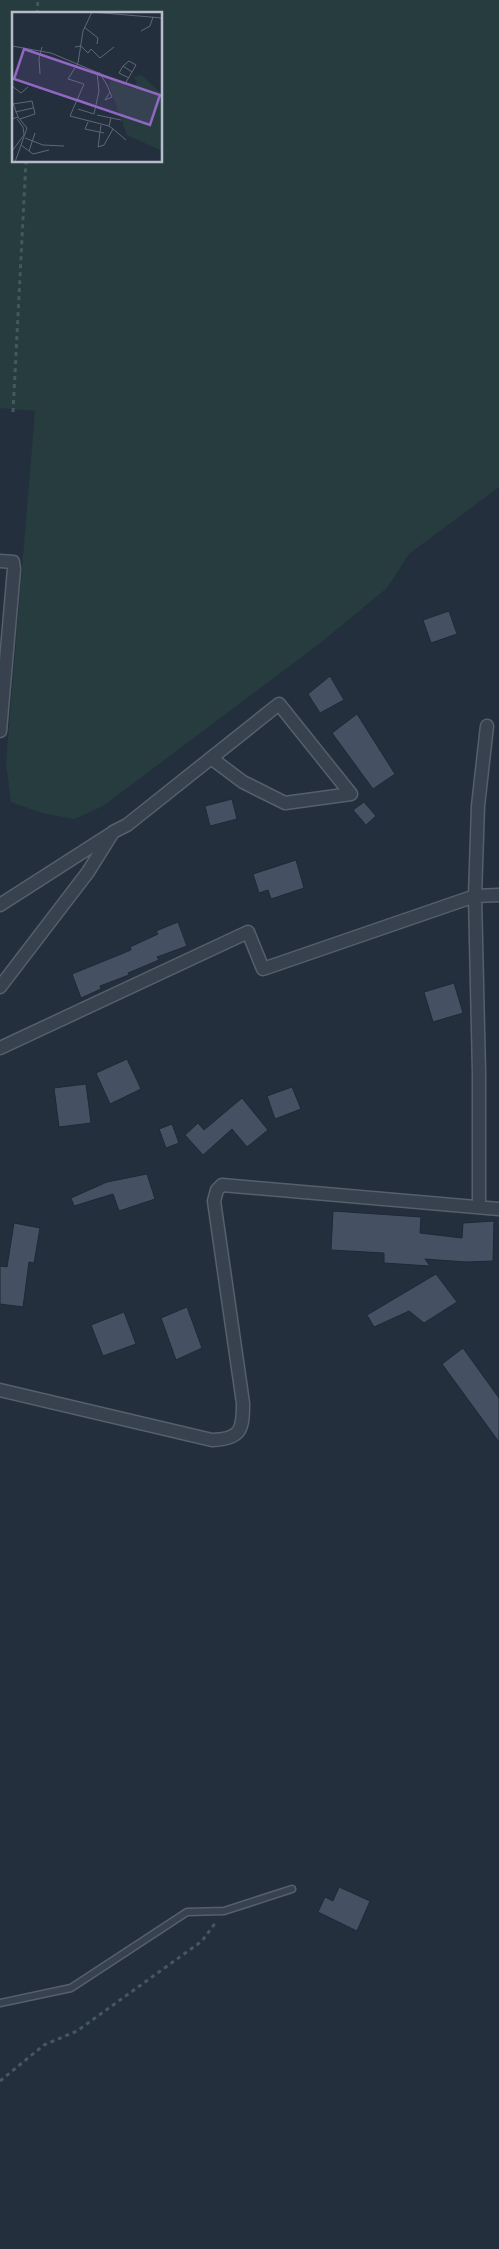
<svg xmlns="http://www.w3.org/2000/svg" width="499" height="2249" font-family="Overpass,sans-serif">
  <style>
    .green { fill: #263c3f; fill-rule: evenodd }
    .building { fill: #455162; stroke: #1f2835 }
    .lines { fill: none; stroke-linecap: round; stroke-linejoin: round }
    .service-casing { stroke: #565f6c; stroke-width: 9 }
    .minor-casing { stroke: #565f6c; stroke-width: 15 }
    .path { stroke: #44595c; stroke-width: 3; stroke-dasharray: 4 4; stroke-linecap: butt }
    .service { stroke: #38414e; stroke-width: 6 }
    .minor { stroke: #38414e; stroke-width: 12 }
    .inset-road { fill: none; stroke: #5e6776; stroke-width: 1 }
    .view { fill: #9266c3; fill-opacity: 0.15; stroke: #9266c3; stroke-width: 2.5 }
    .inset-edge { fill: none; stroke: #b4bcc9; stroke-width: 2.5 }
  </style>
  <rect width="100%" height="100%" fill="#242f3e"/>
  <!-- green -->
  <path class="green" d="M0,0H499V487L409,554L387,588L319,644L103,806L74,819L42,813L11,802L6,762L35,411L0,408ZM14,14H161V161H14Z"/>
  <!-- building -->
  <path class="building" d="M449,611L457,634L431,643L423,620Z
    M330,676L344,700L320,713L308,694Z
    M357,714L395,774L373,789L332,733Z
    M232,799L237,819L210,826L205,806Z
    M364,802L376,816L366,825L353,810Z
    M296,860L304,888L271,899L268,890L259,893L253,874Z
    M178,922L187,946L157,957L159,960L128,973L129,975L100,986L101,989L81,998L72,974L131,950L130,947L158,934L156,931Z
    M454,983L463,1013L433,1022L424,992Z
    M127,1059L141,1089L110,1104L96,1073Z
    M86,1084L91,1123L59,1127L54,1088Z
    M292,1087L301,1109L275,1119L267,1096Z
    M242,1098L268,1130L247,1147L232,1129L203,1155L185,1135L198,1123L204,1130Z
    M172,1124L179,1143L166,1148L159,1129Z
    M147,1174L155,1199L119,1211L113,1194L74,1206L71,1198L107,1182Z
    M333,1211L421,1217L420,1233L462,1238L463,1223L494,1221L493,1261L466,1262L425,1259L430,1266L384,1263V1253L331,1250Z
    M14,1223L40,1228L34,1263L29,1262L23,1307L0,1304V1266L7,1267Z
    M436,1274L457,1302L424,1323L409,1311L374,1327L367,1315Z
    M187,1307L202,1348L176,1360L161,1318Z
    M124,1312L136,1344L103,1356L91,1325Z
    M463,1348L499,1398V1442L442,1364Z
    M339,1887L370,1901L357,1931L318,1912L325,1897L333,1901Z"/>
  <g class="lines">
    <defs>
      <path id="service" d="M0,2003L71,1988L187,1912L224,1911L292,1889"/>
      <path id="minor" d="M0,561L13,562L14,569L0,731
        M0,905L109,835
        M0,987L88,872L113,832L127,825L279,704L351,794L285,803L243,782L211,758
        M0,1048L248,932L263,969L475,896L499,895
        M479,1207V1073L475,896L478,806L487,726
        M0,1390L212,1440C241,1439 243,1430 243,1403L214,1201L217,1190L222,1185L499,1209"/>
    </defs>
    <!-- service casing -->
    <use href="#service" class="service-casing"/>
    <!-- minor casing -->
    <use href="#minor" class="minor-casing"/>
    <!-- path -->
    <path class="path" d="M37,14L38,0
      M13,412L26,161
      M0,2081L44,2045L77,2031L202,1941L216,1922"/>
    <!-- service -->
    <use href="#service" class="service"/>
    <!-- minor -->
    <use href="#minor" class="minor"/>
  </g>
  <!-- overview -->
  <g transform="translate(12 12)">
    <rect width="150" height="150" fill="#242f3e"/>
    <path d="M129,63L150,82V139L115,123L97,73L99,67L122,77L125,69L122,65Z" fill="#263c3f"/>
    <path class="inset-road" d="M80,0L71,19L66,51L56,67L72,72L58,104L97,114M80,0L150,6M72,15L86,26L85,32M129,19L138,14L141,5M0,34L39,41L113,72L124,53L117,49L111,54L120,60M63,35L69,34L76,41L79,37L88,46L102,35M111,54L107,61L117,66M87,60L95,73L100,85L93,88L98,80M28,62L27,46L30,35M0,74L9,81L16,75M65,87L94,98M0,88L6,105L0,107M1,92L20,89L23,102L8,107M66,97L82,102L87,79L85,60M3,100L21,96M85,103L109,108M76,110L73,117L92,121M89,113L86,135L92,133L101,117L97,114L99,106M101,117L114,128M13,126L31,133L52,134M9,133L17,139L23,121M0,139L12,123L11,115L5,107M17,139L21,142L37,138M3,150L15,116L6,105"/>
    <path class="view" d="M12,37L148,83L138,113L2,67Z"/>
    <rect width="150" height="150" class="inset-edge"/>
  </g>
</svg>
